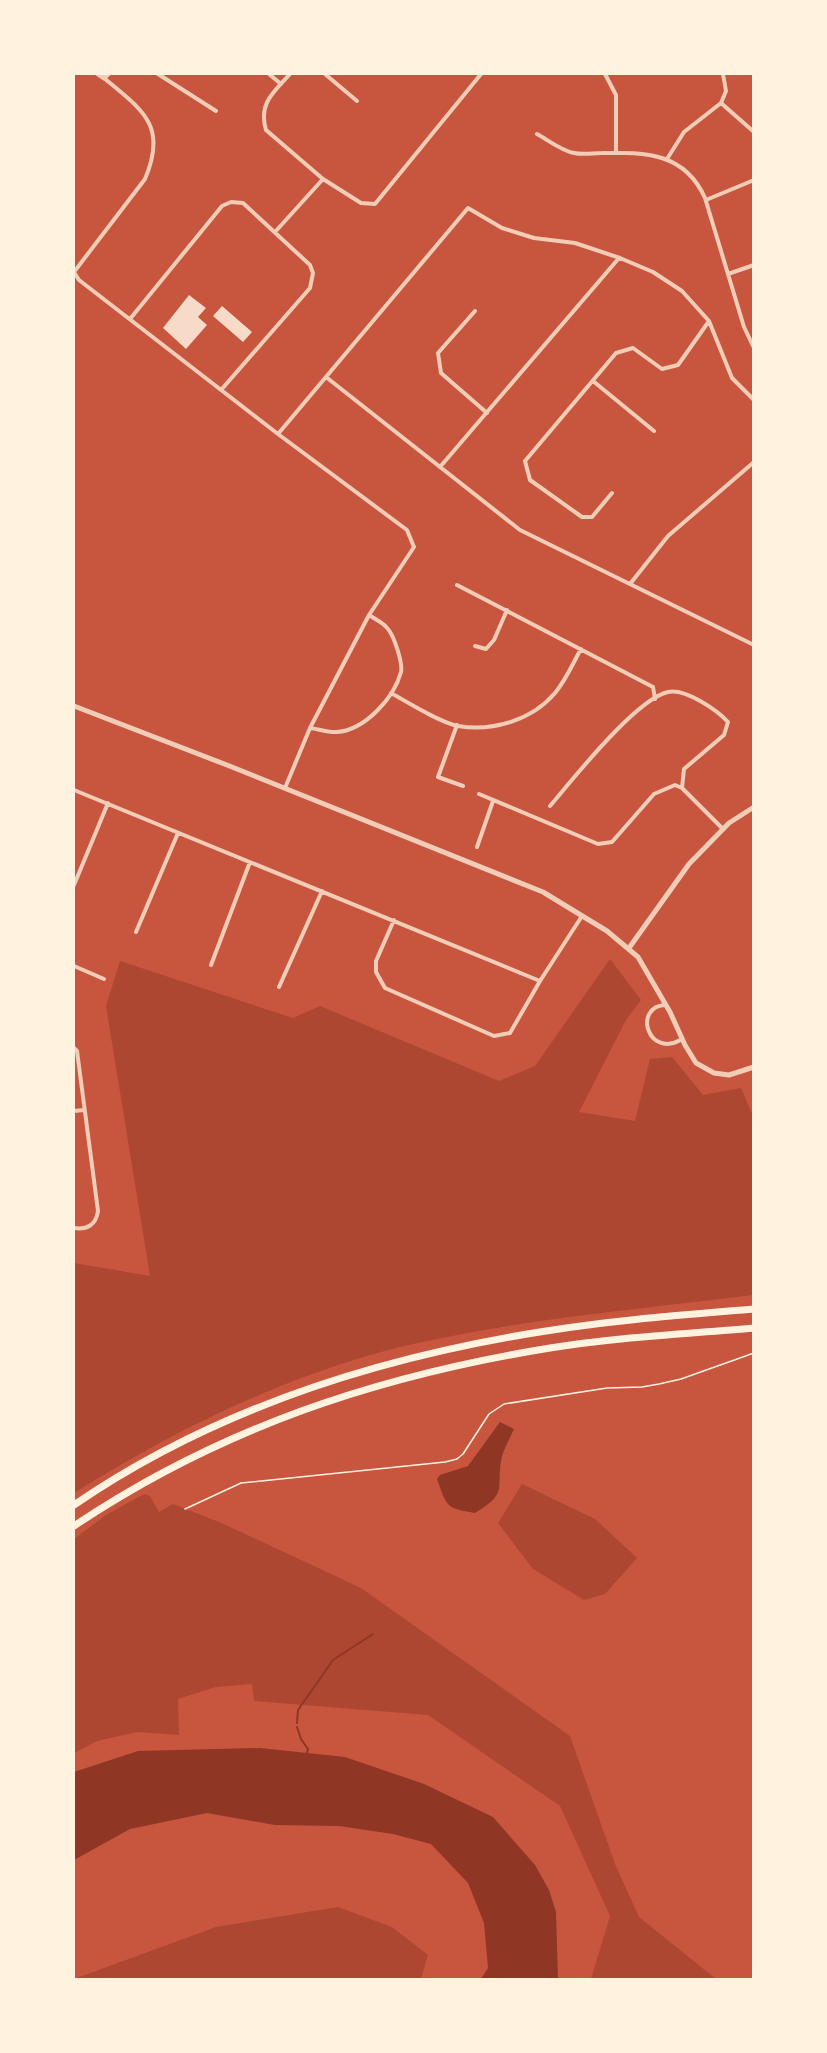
<svg xmlns="http://www.w3.org/2000/svg" width="827" height="2053" font-family="'Crimson Pro',serif">
  <style>
    .green { fill: #ae4732 }
    .water { fill: #8f3625 }
    .lines { fill: none; stroke-linecap: round; stroke-linejoin: round }
    .stream { stroke: #8f3625; stroke-width: 2 }
    .building { fill: #f7dbc8 }
    .path { stroke: #fff3e0; stroke-width: 1.5 }
    .minor { stroke: #f1ccb7; stroke-width: 4 }
    .tertiary { stroke: #f1ccb7; stroke-width: 5 }
    .trunk { stroke: #fff3e0; stroke-width: 7 }
  </style>
  <rect width="100%" height="100%" fill="#c8553d"/>
  <!-- green -->
  <path class="green" d="M610,959L641,1000L626,1020L579,1112L635,1121L650,1059L672,1057L703,1095L741,1088L753,1116V1295C640,1309 524,1319 413,1344C294,1371 176,1429 74,1493V1263L150,1276L106,1006L120,961L293,1018L320,1006L499,1081L535,1066Z
    M522,1484L595,1519L637,1558L605,1594L584,1600L533,1569L498,1523Z
    M144,1494L150,1496L159,1512L173,1504L224,1524L361,1588L570,1736L615,1864L639,1917L716,1979H591L610,1916L560,1806L428,1715L254,1701L252,1684L216,1687L178,1699L179,1735L137,1732L97,1741L74,1753V1539L106,1515Z
    M338,1907L392,1927L428,1955L421,1979H74L216,1927Z"/>
  <!-- water -->
  <path class="water" d="M500,1422L514,1429C510,1438 505,1447 502,1456C495,1489 510,1492 475,1513C446,1508 447,1507 437,1479L440,1475L468,1466Z
    M260,1748L345,1757L424,1784L493,1817L535,1865L549,1890L556,1912L558,1979H481L488,1968L484,1923L468,1883L431,1844L393,1834L339,1826L275,1825L207,1813L130,1829L74,1860V1772L138,1751Z"/>
  <g class="lines">
    <!-- stream -->
    <path class="stream" d="M297,1723L298,1710L333,1660L373,1634
      M297,1727L301,1739L308,1749L307,1754"/>
  </g>
  <!-- building -->
  <path class="building" d="M189,295L206,308L198,317L207,325L186,349L163,328Z
    M222,306L252,332L243,342L213,316Z"/>
  <g class="lines">
    <!-- path -->
    <path class="path" d="M185,1509L241,1483L445,1462L457,1459L463,1454L489,1414L504,1404L607,1388L642,1387L659,1384L681,1379L754,1353"/>
    <!-- minor -->
    <path class="minor" d="M158,74L216,111
      M269,74L281,84
      M290,74C274,92 258,103 266,130L323,179L361,203L375,204L481,74
      M325,74L357,101
      M605,74L616,95V153
      M104,78C142,110 168,125 145,179L74,272L79,280L278,434L407,530L414,547L369,615L310,728C318,729 329,733 337,732C365,730 394,698 401,672C403,663 394,636 388,629C384,623 375,619 369,615
      M721,103L754,132
      M537,134C548,140 562,151 574,153C583,155 593,153 602,153C646,152 685,153 705,198L744,327L754,348
      M667,159L684,132L721,103L726,91L723,74
      M706,200L754,180
      M275,232L323,179
      M728,274L754,265
      M475,311L438,353L441,373L487,413
      M130,319L222,206L231,202L243,203L310,265L313,273L310,288L221,390
      M326,377L520,530L754,645
      M593,381L654,431
      M278,434L468,208L502,228L534,238L575,243L620,258L653,272L682,291L709,321L732,378L754,400
      M440,467L619,258
      M612,493L592,517H582L530,480L525,461L616,353L633,348L662,369L678,365L709,321
      M630,584L668,536L754,462
      M457,585L653,687L655,699
      M475,646L486,649L494,640L507,610
      M391,693C409,703 439,722 458,726C493,732 532,720 555,693C566,680 573,663 581,649
      M457,725L438,777L463,786
      M285,788L310,728
      M74,790L540,981
      M479,794L598,844L612,842L654,794L675,785L682,788L723,829
      M550,806C573,779 636,699 668,692C685,688 717,710 728,722L724,735L684,769L682,788
      M477,847L493,801
      M74,885L108,803
      M394,920L376,961V972L385,988L494,1036L510,1033L540,981L582,916
      M136,932L178,833
      M211,965L250,862
      M74,966L104,979
      M279,987L322,891
      M666,1005C632,1006 648,1060 682,1039
      M74,1048L77,1051L98,1211C96,1225 87,1230 74,1228
      M74,1111L84,1110"/>
    <!-- tertiary -->
    <path class="tertiary" d="M98,74L104,78L108,74
      M74,706L227,765L543,892L607,931L638,957L670,1012L685,1045L696,1063L714,1073L729,1075L754,1067
      M629,948L689,864L729,823L754,807"/>
    <!-- trunk -->
    <path class="trunk" d="M74,1505C214,1409 379,1357 546,1331C615,1320 684,1315 754,1309
      M74,1526C220,1428 377,1376 550,1348C617,1337 686,1334 754,1328"/>
  </g>
  <!-- border -->
  <rect width="827" height="2053" fill="none" stroke="#fff3e0" stroke-width="150"/>
</svg>
